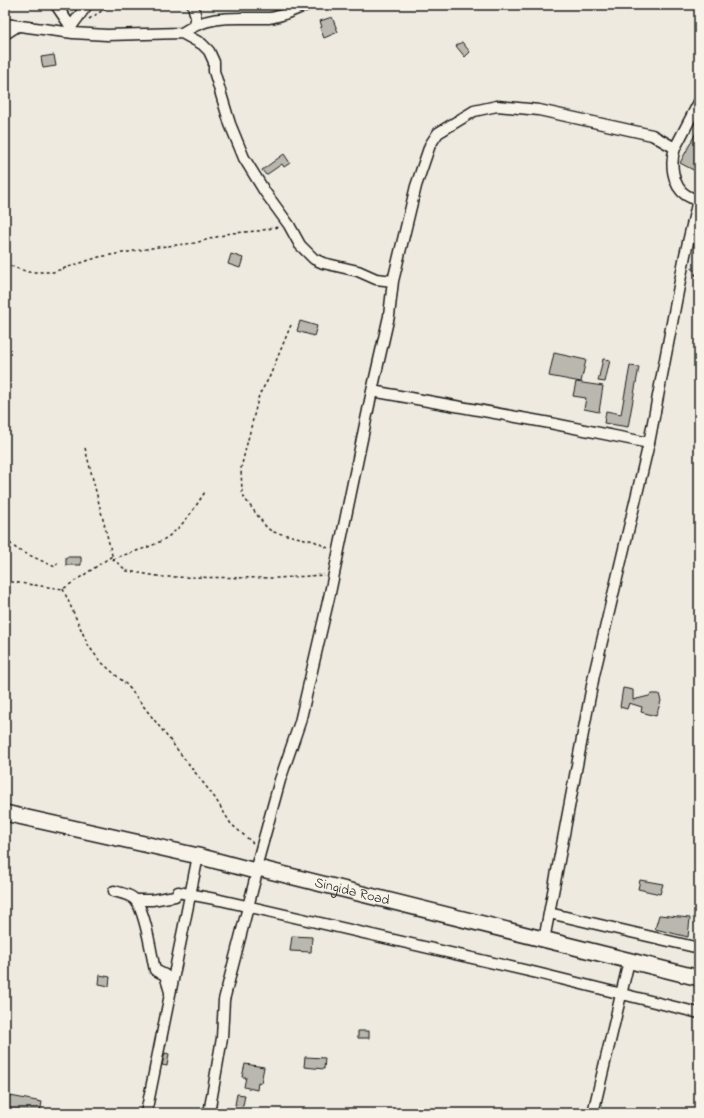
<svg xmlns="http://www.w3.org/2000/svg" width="704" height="1118" font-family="'Indie Flower',sans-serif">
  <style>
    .building { fill: #bab7af; stroke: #1c1c1c }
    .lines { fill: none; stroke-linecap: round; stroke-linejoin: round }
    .minor-casing { stroke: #1c1c1c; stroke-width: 13 }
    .highway-casing { stroke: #1c1c1c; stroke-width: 18 }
    .path { stroke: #1c1c1c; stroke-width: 1.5; stroke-dasharray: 3 3; stroke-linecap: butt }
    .minor { stroke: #f7f3e8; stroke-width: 10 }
    .highway { stroke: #f7f3e8; stroke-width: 15 }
    .labels { text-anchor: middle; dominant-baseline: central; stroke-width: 3.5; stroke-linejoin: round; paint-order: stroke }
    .street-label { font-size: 14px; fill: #1c1c1c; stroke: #f7f3e8 }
  </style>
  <rect width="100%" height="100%" fill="#eeeae0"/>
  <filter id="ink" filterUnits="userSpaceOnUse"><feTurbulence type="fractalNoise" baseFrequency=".025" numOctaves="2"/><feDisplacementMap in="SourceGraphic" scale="8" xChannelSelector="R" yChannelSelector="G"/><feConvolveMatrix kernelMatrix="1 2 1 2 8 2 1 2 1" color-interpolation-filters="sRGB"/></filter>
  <g filter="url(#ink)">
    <!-- building -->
    <path class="building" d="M332,17L338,32L324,38L320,28L322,27L320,21Z
      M462,42L470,52L465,57L456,46Z
      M54,55L56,66L43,68L41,57Z
      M699,127V173L680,163Z
      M284,154L290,163L284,167L282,164L266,175L262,170Z
      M231,254L243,258L240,268L228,264Z
      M300,321L317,326L314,336L297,331Z
      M554,353L586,360L581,382L549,376Z
      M603,359L610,360L605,382L598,381Z
      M630,366L639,367L628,427L604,423L606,411L621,414Z
      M576,382L603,386L599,412L584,409L586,398L573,396Z
      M66,557H81V565H66Z
      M623,688L633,690V700L649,696L651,694H659L661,701L656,716L641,712L642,707L629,703L627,709L620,707Z
      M640,880L663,884L660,894L638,889Z
      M659,915L690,918L688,937L655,929Z
      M292,936L312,937L311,952L290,951Z
      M100,975L110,977L109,986L99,984Z
      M358,1031H369V1038H358Z
      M165,1053L169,1054L167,1066L162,1065Z
      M305,1057L325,1058L324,1069L304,1067Z
      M245,1064L264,1067L261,1083L258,1082L257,1090L244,1087L246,1077H242Z
      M237,1094L245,1095L243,1106L235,1105Z
      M5,1095L42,1102L40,1113H5Z"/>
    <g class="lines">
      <defs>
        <path id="minor" d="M56,5L71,27L73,33
          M5,24L73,33L107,35L182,33L202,44L209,51L214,62V71L230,124L244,158L265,192L289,225L300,245L314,259L323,263L358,271L376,279L393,281L389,316L372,391L330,593L300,722L280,780L255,871
          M193,26L196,18L193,5
          M71,27L87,5
          M182,33C212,13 235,19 269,18C282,17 295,9 307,5
          M5,34L16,27
          M675,148L699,102
          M393,281L416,186L430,145L438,133L474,111L497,106L539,110L652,135L675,148C670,162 672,186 686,195C689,197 694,199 698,200L685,255L649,443L594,675L544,940
          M372,391L550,423L649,443
          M114,891C121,893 132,895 136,901C146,914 151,953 155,970L165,975L170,992
          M136,900H152L175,896L178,892L220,900L537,973L699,1013
          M549,913L699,948
          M146,1113L198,856
          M209,1113L222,1038L224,1000L258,868
          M593,1113L629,961"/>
        <g id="highway">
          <path id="s1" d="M5,813L198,856L255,871L258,868L699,978"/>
        </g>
      </defs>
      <!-- minor casing -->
      <use href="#minor" class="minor-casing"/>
      <!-- highway casing -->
      <use href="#highway" class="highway-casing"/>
      <!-- path -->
      <path class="path" d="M89,19L111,5
        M5,264L28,272H53L99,257L158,247L195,243L231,233L258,231L278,227
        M692,268L699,281
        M291,325L269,378L259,395L241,468L242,492L245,499L267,528L273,532L314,541L330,549
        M85,448L113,559L127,571L163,577L278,578L324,575
        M5,539L18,550L55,567L59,561
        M113,559C128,553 143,550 157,543C179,533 192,512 205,492
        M5,581L63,589L112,556
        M63,589L88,645L99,660L127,685L215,798L231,824L253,843"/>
      <!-- minor -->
      <use href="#minor" class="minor"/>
      <!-- highway -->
      <use href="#highway" class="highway"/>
    </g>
  </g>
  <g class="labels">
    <!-- street labels -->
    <g class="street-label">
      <text stroke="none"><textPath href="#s1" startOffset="358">Singida Road</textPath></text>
    </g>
  </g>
  <!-- margin -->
  <rect width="704" height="1118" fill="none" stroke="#f7f3e8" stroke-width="20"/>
  <rect x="10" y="10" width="684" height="1098" fill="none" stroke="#1c1c1c" stroke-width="1.5" filter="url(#ink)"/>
</svg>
